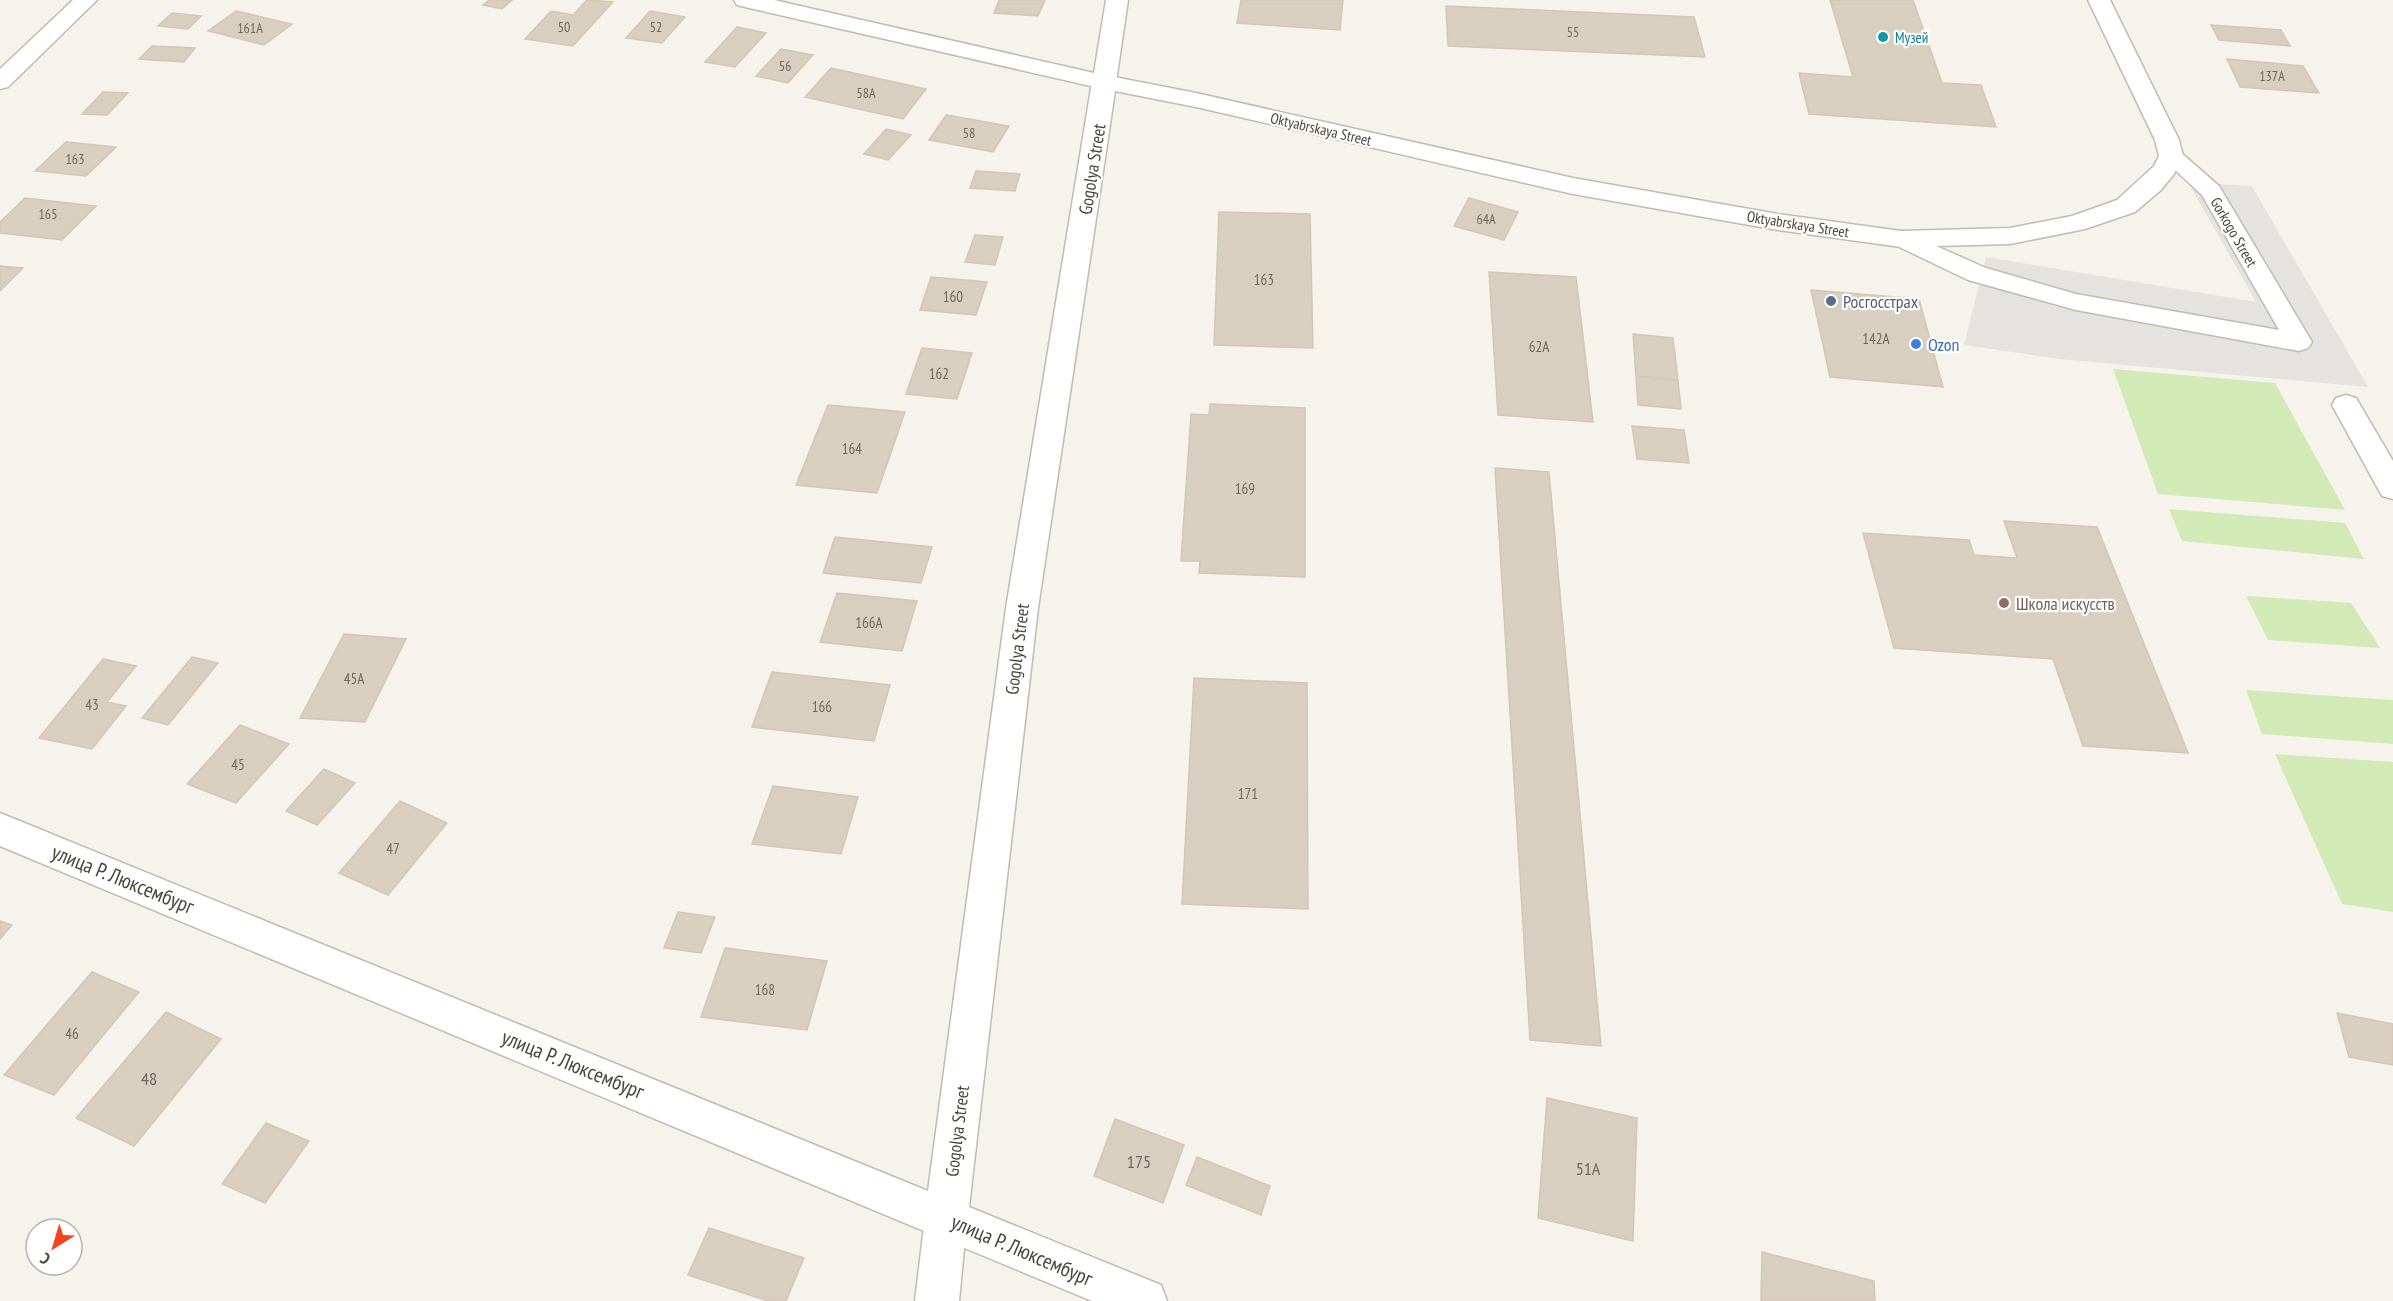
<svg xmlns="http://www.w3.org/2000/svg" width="2393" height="1301" font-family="'PT Sans Narrow',sans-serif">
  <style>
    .green { fill: #d2eab5 }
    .parking { fill: #e5e3e0 }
    .building { fill: #d8cfc1; stroke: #d3c7b4; stroke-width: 1.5 }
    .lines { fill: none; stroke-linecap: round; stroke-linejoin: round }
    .service-casing { stroke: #c2bbae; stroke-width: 3 }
    .minor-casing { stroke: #c2bbae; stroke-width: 3 }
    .tertiary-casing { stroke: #c2bbae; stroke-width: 3 }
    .service { fill: #fff; fill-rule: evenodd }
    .minor { fill: #fff; fill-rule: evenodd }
    .tertiary { fill: #fff; fill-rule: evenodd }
    .culture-dot { fill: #0f9aa8; stroke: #fff; stroke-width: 2 }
    .service-dot { fill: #5c6f8a; stroke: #fff; stroke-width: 2 }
    .shop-dot { fill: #3f7fe0; stroke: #fff; stroke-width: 2 }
    .education-dot { fill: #8d6e63; stroke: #fff; stroke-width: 2 }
    .labels { text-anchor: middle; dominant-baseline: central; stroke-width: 4.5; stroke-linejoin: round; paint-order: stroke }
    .far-number-label { font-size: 14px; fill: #6e675b }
    .far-culture-label { font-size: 15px; fill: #0d838f; stroke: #fff; text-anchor: start }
    .far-street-label { font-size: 15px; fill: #4b4439; stroke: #fff }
    .number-label { font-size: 15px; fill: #6e675b }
    .street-label { font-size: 18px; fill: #4b4439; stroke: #fff }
    .service-label { font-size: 18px; fill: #4e5e75; stroke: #fff; text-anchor: start }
    .shop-label { font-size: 18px; fill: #366cbe; stroke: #fff; text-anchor: start }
    .education-label { font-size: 18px; fill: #785e54; stroke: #fff; text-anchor: start }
    .near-number-label { font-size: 18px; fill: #6e675b }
    .near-street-label { font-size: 21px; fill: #4b4439; stroke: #fff }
  </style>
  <rect width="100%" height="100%" fill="#f6f3ec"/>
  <!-- green -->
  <path class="green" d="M2113,369L2275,383L2345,510L2158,494Z
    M2169,509L2345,523L2364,559L2182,541Z
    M2246,596L2351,603L2380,648L2268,640Z
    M2246,690L2393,700V744L2262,734Z
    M2275,754L2393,762V912L2342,904Z"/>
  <!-- parking -->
  <path class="parking" d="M2188,182L2252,186L2368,387L2059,359L1964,345L1986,257L2256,302Z"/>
  <!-- building -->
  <path class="building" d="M489,0H512L502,9L483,5Z
    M587,0L613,2L573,46L525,39L551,11L573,15Z
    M999,0H1045L1038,16L994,13Z
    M1241,0H1343L1340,30L1237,23Z
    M1830,0H1913L1942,83L1981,85L1996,127L1809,114L1799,73L1853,77Z
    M1446,6L1694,17L1705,57L1448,46Z
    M236,11L292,24L264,45L208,31Z
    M650,11L685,17L662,43L626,38Z
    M172,13L201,16L188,29L158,26Z
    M2211,25L2281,30L2290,46L2219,40Z
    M737,27L766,33L735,67L705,62Z
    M152,46L195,48L184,62L139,59Z
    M781,49L813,55L788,83L756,76Z
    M2227,59L2303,66L2319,93L2240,87Z
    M831,68L926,89L903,119L805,97Z
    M103,92L128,93L107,115L82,114Z
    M946,115L1009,126L993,152L929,140Z
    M886,129L911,135L888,160L864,154Z
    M66,142L116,147L86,176L35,171Z
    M976,171L1020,174L1015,191L970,188Z
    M25,198L96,206L62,240L0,233V222Z
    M1469,198L1518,212L1504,240L1454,226Z
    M1219,212L1310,214L1313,348L1214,345Z
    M975,235L1003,237L995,265L965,262Z
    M0,266L23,268L0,291Z
    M1489,272L1576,277L1593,422L1498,415Z
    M931,277L987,282L976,315L920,310Z
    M1811,290L1919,299L1943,387L1830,377Z
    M1633,334L1673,338L1678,380L1636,376Z
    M922,348L972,353L957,399L906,394Z
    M1636,376L1678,380L1681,409L1638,405Z
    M1210,404L1305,408V577L1199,573L1200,561H1181L1191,414L1209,415Z
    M828,405L905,412L877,493L796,485Z
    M1632,426L1684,430L1689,463L1637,459Z
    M1495,468L1549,472L1601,1046L1530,1040Z
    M2004,521L2097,527L2188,753L2083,746L2053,659L1894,648L1863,533L1969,540L1974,555L2017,558Z
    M835,537L932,547L921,583L823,573Z
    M837,593L917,601L902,651L820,642Z
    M344,634L406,639L365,722L300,718Z
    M192,657L218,663L168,725L142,718Z
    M103,659L136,666L107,702L126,706L92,749L39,738Z
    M772,672L890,685L874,741L752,727Z
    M1194,678L1307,683L1308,909L1182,904Z
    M240,725L289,744L236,803L187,784Z
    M324,769L355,783L317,825L286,811Z
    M773,786L858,797L841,854L752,844Z
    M400,801L447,823L388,895L339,873Z
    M678,912L715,917L701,953L664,948Z
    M0,921L12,925L0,939Z
    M725,948L827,961L807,1030L701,1017Z
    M92,972L139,992L54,1095L4,1075Z
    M166,1012L221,1039L134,1146L76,1118Z
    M2337,1013L2393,1024V1065L2349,1057Z
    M1547,1098L1637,1118L1633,1241L1538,1218Z
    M1115,1119L1184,1145L1163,1203L1094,1176Z
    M266,1123L309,1141L265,1203L222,1184Z
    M1197,1157L1270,1186L1261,1215L1186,1185Z
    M709,1228L804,1258L786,1301H768L688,1275Z
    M1762,1252L1874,1281L1875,1301H1761Z"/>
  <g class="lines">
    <defs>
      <path id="service" d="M2171,149L2179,151L2219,186L2312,342L2308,348L2299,351L2076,310L1968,280L1893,244L1889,239L1893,234L1901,231L1909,234L1986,268L2076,294L2279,330L2202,195L2160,156L2163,151Z"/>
      <path id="minor" d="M73,0H97L8,87L0,89V69Z
        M734,0H774L1094,73L1106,0H1128L1116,82L1112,87L1104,89L745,7L737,5Z
        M2346,395L2356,398L2393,461V499L2382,496L2332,405L2336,398Z
        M946,1197L961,1203L967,1218L959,1301H915L925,1218L931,1203Z"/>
      <path id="tertiary" d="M2088,0H2110L2179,140L2183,156L2174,174L2161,190L2135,212L2085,229L2010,244L1901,247L1778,230L1573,194L1196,107L1115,91L1038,608L969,1207L1161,1285L1167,1301H1092L0,846V813L928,1191L1006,608L1092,82L1096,77L1104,75L1196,93L1573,178L1778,214L1901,231L2010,228L2072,216L2117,200L2154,166L2159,156L2155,140Z"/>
    </defs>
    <!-- service casing -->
    <use href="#service" class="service-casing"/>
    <!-- minor casing -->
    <use href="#minor" class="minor-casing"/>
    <!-- tertiary casing -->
    <use href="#tertiary" class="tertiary-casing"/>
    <!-- service -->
    <use href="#service" class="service"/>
    <!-- minor -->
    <use href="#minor" class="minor"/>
    <!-- tertiary -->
    <use href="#tertiary" class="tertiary"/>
  </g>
  <!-- markers -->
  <circle class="culture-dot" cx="1883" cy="37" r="6"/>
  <circle class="service-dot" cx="1831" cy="301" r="6"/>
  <circle class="shop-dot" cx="1916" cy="344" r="6"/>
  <circle class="education-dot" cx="2004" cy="603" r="6"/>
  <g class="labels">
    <!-- far-number labels -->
    <g class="far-number-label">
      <text x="564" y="27">50</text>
      <text x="656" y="27">52</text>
      <text x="250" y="28">161А</text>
      <text x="1573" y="32">55</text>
      <text x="785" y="66">56</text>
      <text x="2272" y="76">137А</text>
      <text x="866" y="93">58А</text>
      <text x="969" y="133">58</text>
      <text x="75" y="159">163</text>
      <text x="48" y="214">165</text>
      <text x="1486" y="219">64А</text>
    </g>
    <!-- far-culture labels -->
    <g class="far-culture-label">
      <text x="1895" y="37">Музей</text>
    </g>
    <!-- far-street labels -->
    <g class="far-street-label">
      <text transform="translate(1321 129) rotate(13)">Oktyabrskaya Street</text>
      <text transform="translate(1798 224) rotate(9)">Oktyabrskaya Street</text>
      <text transform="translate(2234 232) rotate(60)">Gorkogo Street</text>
    </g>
    <!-- number labels -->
    <g class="number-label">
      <text x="1264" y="279">163</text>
      <text x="953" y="296">160</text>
      <text x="1876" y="338">142А</text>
      <text x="1539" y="346">62А</text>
      <text x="939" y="373">162</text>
      <text x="852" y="448">164</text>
      <text x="1245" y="488">169</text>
      <text x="869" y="622">166А</text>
      <text x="354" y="678">45А</text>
      <text x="92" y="704">43</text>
      <text x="822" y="706">166</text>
      <text x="238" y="764">45</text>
      <text x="1248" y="793">171</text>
      <text x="393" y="848">47</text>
      <text x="765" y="989">168</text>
      <text x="72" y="1033">46</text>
    </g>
    <!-- street labels -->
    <g class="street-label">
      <text transform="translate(1092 169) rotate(-81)">Gogolya Street</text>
      <text transform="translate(1017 649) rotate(-83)">Gogolya Street</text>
      <text transform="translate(957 1131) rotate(-83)">Gogolya Street</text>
    </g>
    <!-- service labels -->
    <g class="service-label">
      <text x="1843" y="301">Росгосстрах</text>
    </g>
    <!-- shop labels -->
    <g class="shop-label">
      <text x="1928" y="344">Ozon</text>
    </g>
    <!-- education labels -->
    <g class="education-label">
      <text x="2016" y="603">Школа искусств</text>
    </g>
    <!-- near-number labels -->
    <g class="near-number-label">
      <text x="149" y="1078">48</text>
      <text x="1139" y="1161">175</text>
      <text x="1588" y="1168">51А</text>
    </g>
    <!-- near-street labels -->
    <g class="near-street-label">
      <text transform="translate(123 879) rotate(22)">улица Р. Люксембург</text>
      <text transform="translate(573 1064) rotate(22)">улица Р. Люксембург</text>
      <text transform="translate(1022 1250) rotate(23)">улица Р. Люксембург</text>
    </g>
  </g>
  <!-- north arrow -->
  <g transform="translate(54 1247) rotate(217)"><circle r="28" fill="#ffffff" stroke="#b7b4b0" stroke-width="1.5"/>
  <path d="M0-4.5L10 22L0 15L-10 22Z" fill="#fc3f1d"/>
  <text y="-9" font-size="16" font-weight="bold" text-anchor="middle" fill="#4b4439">С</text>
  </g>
</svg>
